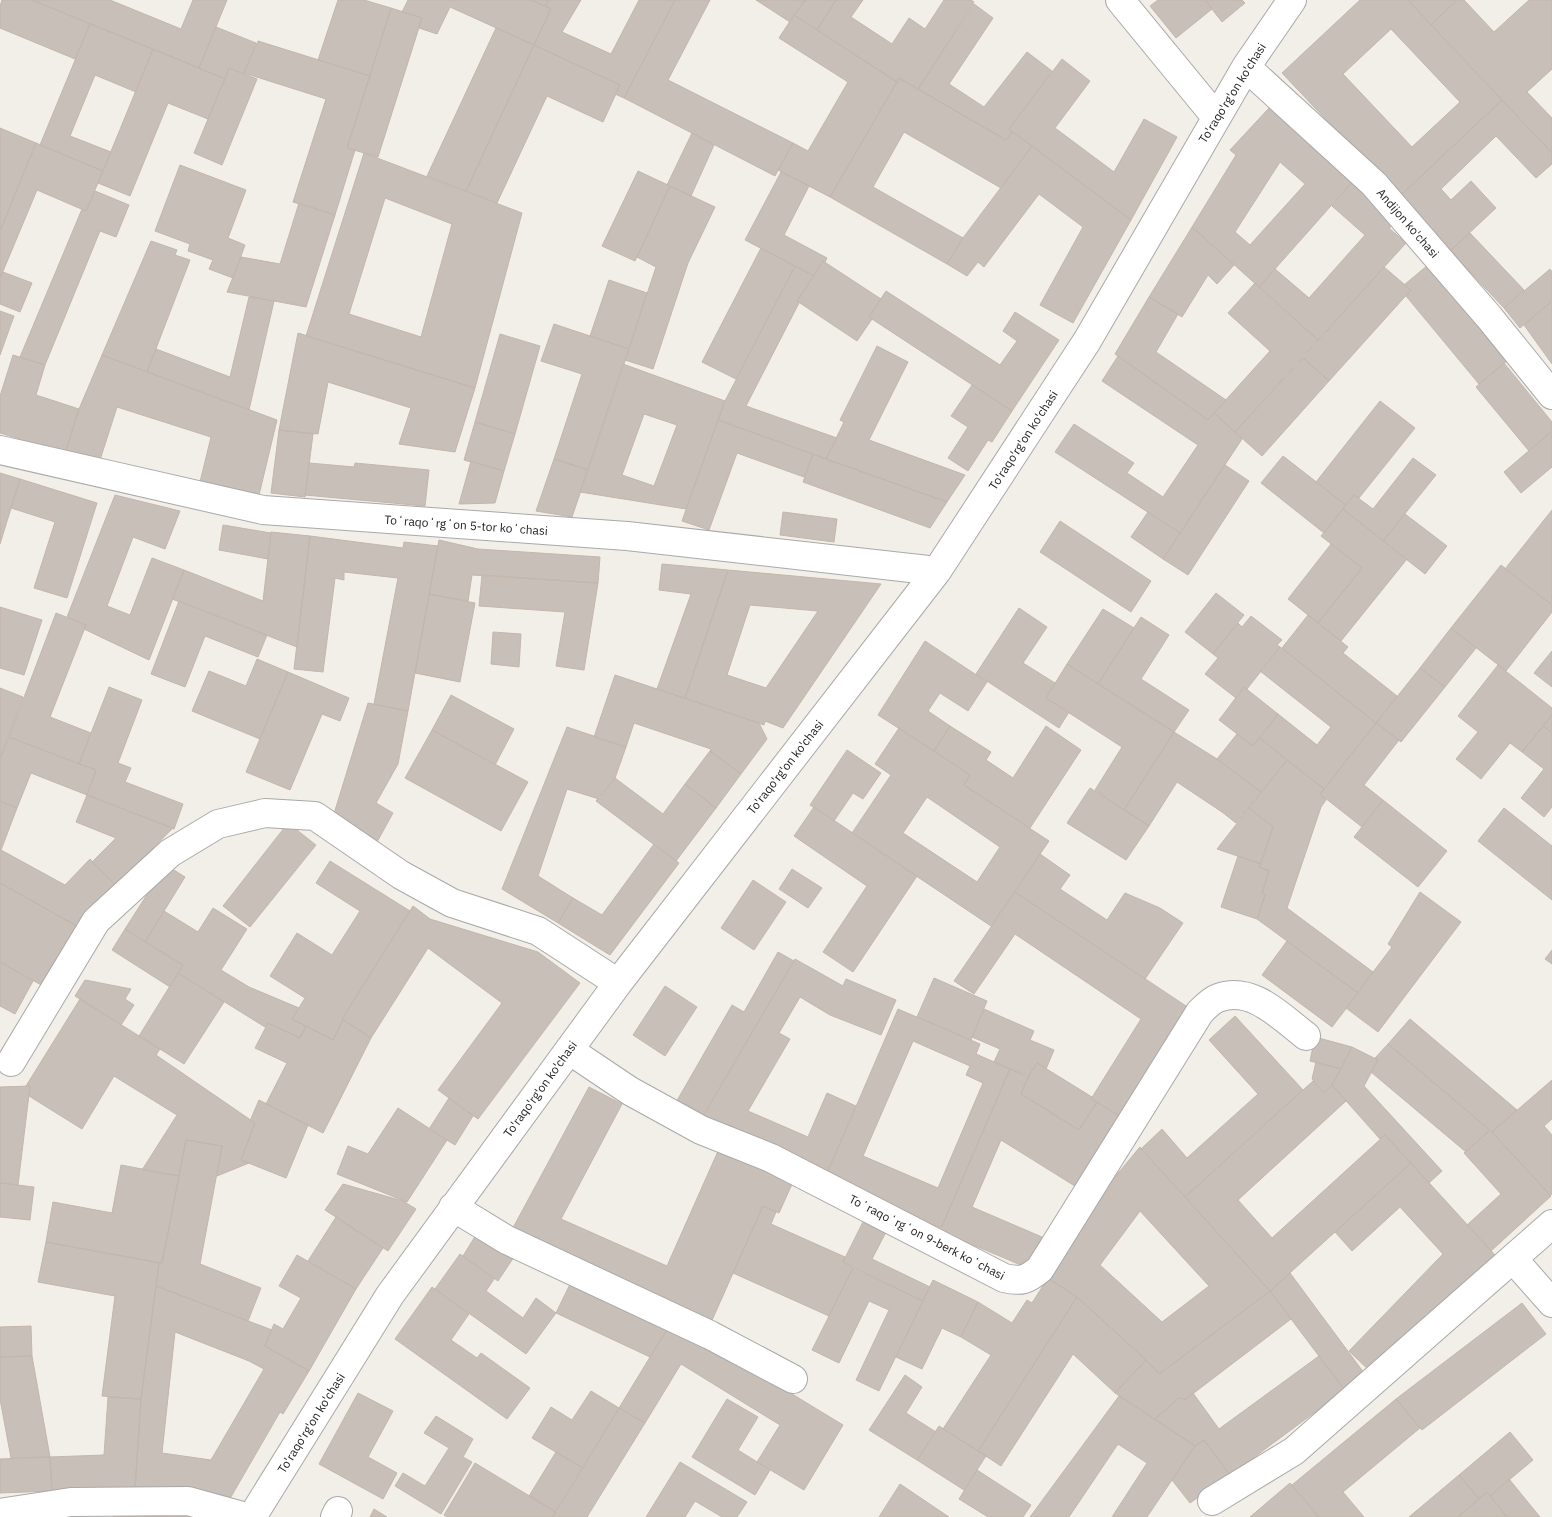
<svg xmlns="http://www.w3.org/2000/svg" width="1552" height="1517" font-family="'IBM Plex Sans',sans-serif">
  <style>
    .building { fill: #c7bfb8; stroke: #c4b6ab; fill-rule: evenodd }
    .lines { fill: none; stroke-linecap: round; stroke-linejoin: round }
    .minor-casing { stroke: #a9a9a9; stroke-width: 30 }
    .minor { stroke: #fff; stroke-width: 28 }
    .labels { text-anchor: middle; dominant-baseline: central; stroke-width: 5; stroke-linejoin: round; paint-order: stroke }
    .street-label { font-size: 12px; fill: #222; stroke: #fff }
  </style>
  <rect width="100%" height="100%" fill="#f2efe9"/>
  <!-- building -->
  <path class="building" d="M2,0H32L90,24L75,59L0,28V6Z
    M32,0H110L181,29L193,0H227L199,68Z
    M338,0H364L391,8L370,76L318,60Z
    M408,0H531L551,9L534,45L450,7L437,34L419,28L422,18L402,12Z
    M531,0H549L545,6Z
    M549,0H581L562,32L611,54L639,0H675L624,98L615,94L620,85L534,45L551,9L545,6Z
    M675,0H710L668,80L793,143L775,176L624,98Z
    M756,0H805L790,22Z
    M805,0H836L817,30L794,15Z
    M836,0H863L851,17L892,44L909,18L925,29L944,0H971L974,2L918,89L899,78L897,82L817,30Z
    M1158,0H1205L1212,9L1176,38L1150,6Z
    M1205,0H1242L1245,3L1222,22Z
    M1360,0H1408L1502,100L1399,197L1282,73ZM1391,29L1460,102L1412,147L1343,74Z
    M1408,0H1457L1431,25Z
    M1457,0H1464L1494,32L1529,0H1552V69L1527,92L1552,118V153L1431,25Z
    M974,4L993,18L949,84L984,107L1027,52L1052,71L1009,129L1012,132L1006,140L918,89Z
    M391,8L422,18L378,157L347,148Z
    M794,15L897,82L830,197L778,170L793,143L808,151L848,82L779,38Z
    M90,24L153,49L136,92L95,75L70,136L111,152L103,171L40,145Z
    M216,27L256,43L244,74L229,68L225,79L199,68Z
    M496,28L534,45L466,191L427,176Z
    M258,41L370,76L347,148L355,150L335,215L293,202L326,99L244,73Z
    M534,45L620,85L603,122L547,96L497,203L466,191Z
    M153,49L225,79L208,119L168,103L130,196L98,183Z
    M1062,59L1090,81L1055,128L1114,172L1144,119L1177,137L1131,220L1009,129Z
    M229,68L257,79L222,165L194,153Z
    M899,78L1006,140L1012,132L1032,146L1001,188L904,132L873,187L963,238L947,264L830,197Z
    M1502,100L1552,153V164L1536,178L1496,136L1441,189L1451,200L1471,181L1496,208L1450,251L1399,197Z
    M1270,107L1353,181L1259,287L1192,227L1236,155L1230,150ZM1280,162L1305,184L1250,245L1235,232Z
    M0,128L36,143L0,231Z
    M692,133L714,145L691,196L667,185Z
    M36,143L103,171L86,211L37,190L1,276H0V231Z
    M1032,146L1131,220L1073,323L1040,305L1083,227L1039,194L984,267L978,262L967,276L947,264L963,238Z
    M364,153L522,213L475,388L306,336ZM385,198L452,224L421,337L349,314Z
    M180,165L246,190L228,238L245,245L233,278L209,269L213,260L188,251L190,244L155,231Z
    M638,171L670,186L635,261L602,246Z
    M781,172L809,186L784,235L827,258L825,262L823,261L814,276L745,240Z
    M1353,181L1393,225L1389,228L1406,243L1318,340L1259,287L1275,269L1309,298L1365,235L1332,206Z
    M670,186L715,207L688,263L653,369L625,360L656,267L637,257Z
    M95,191L129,205L116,237L100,231L45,365L20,357L82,209L86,211Z
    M299,203L335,215L306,307L227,292L241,257L280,264Z
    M1192,227L1234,265L1217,284L1208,275L1182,317L1149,297Z
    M1470,233L1524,290L1504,308L1450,251Z
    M151,241L177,250L175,255L190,260L147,372L102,355Z
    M761,248L795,266L736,379L702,362Z
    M823,261L881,299L869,317L872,319L857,341L797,301Z
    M1428,265L1508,360L1479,384L1406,296L1411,290L1404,285Z
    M795,266L814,276L797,301L799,303L746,406L837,438L826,459L718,420L725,401Z
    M1384,267L1411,290L1329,381L1303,358Z
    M1550,269L1552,272V301L1520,328L1504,308Z
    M3,272L32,283L20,312L0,304V276H1Z
    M609,280L647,293L629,349L590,336Z
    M1255,283L1318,340L1235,432L1214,413L1270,351L1228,313Z
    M886,291L1000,365L1017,341L1003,331L1015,312L1059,340L1012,411L869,317Z
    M249,297L274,301L249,410L147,372L156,349L230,377Z
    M1149,297L1178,314L1156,352L1226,400L1208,420L1115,354Z
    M1552,301V364L1524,325Z
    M0,311L14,316L0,355Z
    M554,324L629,349L588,470L554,459L582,374L541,361Z
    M298,333L475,388L455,452L399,444L411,408L328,382L318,434L279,430Z
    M500,334L540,346L515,434L475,422Z
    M877,346L908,362L869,440L965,475L947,502L826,459L844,422L840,420Z
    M13,355L45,365L36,395L79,409L65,453L0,433V396Z
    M102,355L277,420L259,495L200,482L211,437L117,407L100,460L66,450L79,409Z
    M1118,356L1208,420L1214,413L1242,439L1180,533L1055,452L1074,424L1134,463L1127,473L1163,497L1198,445L1102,381Z
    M1303,358L1329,381L1262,456L1235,432Z
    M1504,363L1552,422V431L1529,451L1476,387Z
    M623,364L725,401L686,509L580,492ZM644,414L677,425L654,486L622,475Z
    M972,385L1012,411L992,442L988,440L968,471L948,458L968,427L951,416Z
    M1380,401L1415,428L1359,498L1354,495L1346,505L1316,482Z
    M718,420L813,454L804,477L737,453L709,530L682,521Z
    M475,422L515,434L504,471L464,460Z
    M279,430L313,434L305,497L271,493Z
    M1552,431V467L1521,493L1504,472Z
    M813,454L826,459L947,502L930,528L803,482Z
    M1283,456L1346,505L1324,533L1261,483Z
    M1413,458L1436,475L1383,541L1343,509L1354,495L1373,509Z
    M554,459L588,470L572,517L536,511Z
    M471,461L504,471L495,503L459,504Z
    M309,463L354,467L355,463L429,470L425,506L305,495Z
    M1225,465L1249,481L1188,575L1163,559Z
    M0,473L20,479L0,544Z
    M20,479L97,503L67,598L34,588L55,522L11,508Z
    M115,495L180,511L165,549L133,537L107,606L130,615L152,558L184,570L149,660L84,629L86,625L67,617Z
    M1343,509L1407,559L1341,641L1318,623L1362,568L1321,536Z
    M1552,510V605L1505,569Z
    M783,512L837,519L834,542L780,535Z
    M1148,512L1180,533L1163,559L1131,537Z
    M1405,514L1447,546L1425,574L1383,541Z
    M1060,521L1151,581L1131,612L1040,552Z
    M223,525L271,533L268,559L219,550Z
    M271,532L310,536L297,647L172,599L184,570L263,601Z
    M310,536L403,548L404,542L438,546L408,711L374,704L398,578L344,572V580L335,578L323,672L294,669Z
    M439,540L478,549L600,557L598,583L472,575L468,601L429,594Z
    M1331,544L1362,568L1318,623L1288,599Z
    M662,564L728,570L685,698L657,689L691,594L659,590Z
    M1501,565L1552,605V612L1506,671L1451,628Z
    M728,570L881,584L783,728L765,721L764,725L685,698ZM750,605L818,611L766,688L727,675Z
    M482,575L598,583L584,670L556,666L565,612L479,606Z
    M1216,593L1244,615L1213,654L1185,632Z
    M429,594L475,603L460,682L415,673Z
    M179,601L267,635L258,657L205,636L185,687L151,674Z
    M0,607L42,620L24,675L0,668Z
    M1019,608L1047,627L1023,663L1055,683L1046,698L1069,712L1059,728L976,674Z
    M1103,609L1134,628L1098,684L1067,664Z
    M56,613L86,625L50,717L91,733L79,764L9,737Z
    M1308,615L1348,647L1343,653L1397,696L1376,723L1282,648Z
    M1251,616L1282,640L1277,645L1280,647L1247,689L1244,687L1236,698L1205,674L1218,658L1213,654L1238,623L1242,627Z
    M1141,617L1169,635L1141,679L1189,710L1174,732L1098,684Z
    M1451,628L1476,648L1445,687L1420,668Z
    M493,632L521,634L519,667L491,664Z
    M925,641L987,682L968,711L940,693L928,711L950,726L934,751L878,715Z
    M1280,647L1376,723L1324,789L1260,738L1278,714L1317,745L1331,727L1260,671Z
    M1552,651V687L1534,673Z
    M257,659L288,672L260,739L192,711L209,671L246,686Z
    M1067,664L1174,732L1124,810L1095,790L1122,747L1046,698Z
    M1498,665L1552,708V715L1522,752L1510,743L1481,779L1456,759L1478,732L1458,716Z
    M1420,668L1445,687L1401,742L1376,723Z
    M288,672L349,698L340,721L322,714L290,790L246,772Z
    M615,675L759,723L767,739L741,774L710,751L711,749L634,723L626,747L594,737Z
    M109,687L142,700L118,763L131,768L125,782L183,804L174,829L87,795L96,770L79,764Z
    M1244,687L1278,714L1253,746L1219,720Z
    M0,688L23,697L0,759Z
    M451,695L514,729L495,765L432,730Z
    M368,703L408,711L398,764L376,803L393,813L377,842L333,817Z
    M1552,715V733L1543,726Z
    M1376,723L1399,740L1364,785L1383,800L1362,827L1320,794Z
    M950,726L991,752L986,760L1013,778L1046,726L1081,750L1030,828L964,785L970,775L934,751Z
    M1543,726L1552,733V807L1544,817L1521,798L1544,769L1522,752Z
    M567,727L626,747L615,778L599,799L567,789L538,876L573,898L558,923L502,889Z
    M899,728L970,775L964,785L1049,841L991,926L852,833L891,775L875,764ZM927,797L1000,847L977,882L903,833Z
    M432,730L528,782L501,831L405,778Z
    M1174,732L1217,759L1261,792L1236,823L1222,812L1177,782L1149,826L1124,810Z
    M1237,734L1253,746L1260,738L1287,760L1261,792L1217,759Z
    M9,737L96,770L87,795L31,773L17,808L0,801V759Z
    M847,750L881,773L863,799L853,793L834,821L810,805Z
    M710,751L741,774L716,808L685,784Z
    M1287,760L1324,789L1320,794L1326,800L1321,807L1287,908L1373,972L1358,993L1257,919L1265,895L1262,893L1269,871L1259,867L1273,827L1249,808Z
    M615,778L663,814L685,784L716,808L676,861L596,801Z
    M1090,788L1149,826L1126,860L1067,823Z
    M87,795L173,828L116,886L92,862L116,838L76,822Z
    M1383,800L1447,851L1418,887L1354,837Z
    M0,801L17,808L1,850L65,885L90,859L116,886L77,926L0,883Z
    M814,807L917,876L853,972L823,952L867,886L794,836Z
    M1249,808L1273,827L1261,864L1217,849Z
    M1504,808L1552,846V900L1478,841Z
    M288,823L316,845L250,927L223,906Z
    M654,844L679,863L610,955L558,923L573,898L602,915Z
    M1040,854L1070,875L1060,889L1107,920L1125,893L1160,908L1183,923L1145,979L1015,892Z
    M1238,856L1261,864L1259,867L1269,871L1262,893L1265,895L1257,919L1221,907Z
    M330,861L410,911L342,1019L343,1020L333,1040L292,1019L305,998L270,976L297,933L332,955L360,911L316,883Z
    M166,865L185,877L145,942L125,929Z
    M792,869L822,888L808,908L779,889Z
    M753,880L786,902L754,950L721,928Z
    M0,883L77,926L43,986L0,962Z
    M1015,892L1189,1008L1121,1117L1091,1099L1141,1019L1015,934L974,994L954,981Z
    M1420,892L1461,922L1378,1032L1346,1008L1392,947L1388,944Z
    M413,906L430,919L538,952L580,983L478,1119L438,1090L502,1003L428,948L371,1038L342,1019Z
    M213,908L247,929L221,970L249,987L299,1008L292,1019L306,1026L300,1038L268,1023L265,1027L178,973L183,965L145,942L164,911L198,932Z
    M125,929L183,965L170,987L112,950Z
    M1287,941L1358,993L1332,1027L1262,975Z
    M1552,950V964L1545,959Z
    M778,952L794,961L701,1119L675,1104L732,1005L744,1012Z
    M795,959L843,986L846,979L896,1000L881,1035L830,1015L800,997L779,1033L790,1039L748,1111L808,1137L827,1093L856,1106L825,1177L700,1122Z
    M0,962L33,981L15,1014L0,1006Z
    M178,973L224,1002L184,1064L139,1036Z
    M934,978L987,1001L971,1040L917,1017Z
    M85,980L131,989L125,999L134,1005L121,1025L75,996Z
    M665,986L697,1007L665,1056L633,1035Z
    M80,999L160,1049L156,1055L255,1123L241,1160L249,1163L217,1176L222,1146L186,1140L179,1176L142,1170L177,1115L114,1076L82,1129L29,1096L30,1086H26Z
    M898,1009L980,1044L976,1054L1010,1069L941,1228L824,1181ZM913,1041L970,1066L966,1075L983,1083L938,1188L863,1156Z
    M984,1009L1034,1031L1030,1040L1054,1050L1046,1069L1037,1063L1028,1077L994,1062L1000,1049L972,1037Z
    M1235,1016L1303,1090L1185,1197L1141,1149L1162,1129L1187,1158L1258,1094L1209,1040Z
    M1410,1019L1517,1110L1492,1132L1388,1044Z
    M343,1020L371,1038L323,1133L266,1104L287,1063L255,1048L268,1023L300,1038L306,1026L333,1040Z
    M1315,1037L1352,1047L1341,1069L1310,1061Z
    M1388,1044L1490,1130L1466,1152L1371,1072L1378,1060L1375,1058Z
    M1352,1047L1378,1060L1364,1086L1442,1171L1429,1183L1385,1135L1380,1139L1332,1085Z
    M1316,1062L1341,1069L1332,1085L1324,1093L1312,1079Z
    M1037,1063L1092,1097L1091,1099L1097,1102L1079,1130L1021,1094L1028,1077Z
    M1010,1069L1029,1076L1021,1094L1079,1130L1097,1102L1121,1117L1078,1188L1001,1140L972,1207L1042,1237L1028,1268L940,1231Z
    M1552,1080V1119L1544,1126L1552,1135V1194L1550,1195L1492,1132Z
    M1313,1081L1324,1093L1332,1085L1346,1101L1238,1200L1272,1238L1385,1135L1411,1163L1270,1291L1185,1197Z
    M30,1086L18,1185L0,1183V1087Z
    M589,1087L622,1104L561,1219L667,1266L719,1149L793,1182L779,1213L763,1206L709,1327L508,1237Z
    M449,1098L473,1116L455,1145L429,1129Z
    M259,1100L308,1125L286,1178L241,1160L255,1123L250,1121Z
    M398,1108L447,1140L407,1202L337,1174L348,1146L368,1154Z
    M1490,1130L1551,1196L1491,1251L1467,1225L1501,1194L1464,1153Z
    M186,1140L222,1146L200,1264L261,1288L248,1321L156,1286L159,1263H162Z
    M1140,1147L1270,1291L1159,1374L1146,1360L1077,1297L1048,1278L1104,1190ZM1140,1211L1209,1286L1162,1322L1100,1265Z
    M1411,1163L1495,1255L1376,1377L1349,1351L1443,1254L1400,1207L1352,1251L1335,1232Z
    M121,1165L179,1176L162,1263L46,1242L53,1202L112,1213Z
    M0,1183L34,1187L30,1220L0,1217Z
    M343,1184L403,1201L416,1209L388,1251L325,1210Z
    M763,1206L776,1212L771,1224L845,1257L843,1262L853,1268L829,1316L733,1273Z
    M336,1217L383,1248L356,1289L308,1261Z
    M864,1220L886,1232L872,1259L930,1287L923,1301L843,1262Z
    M479,1230L516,1254L498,1281L463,1256Z
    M46,1242L159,1263L141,1399L102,1396L115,1296L38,1282Z
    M460,1254L494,1279L486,1291L523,1318L536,1298L556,1313L526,1354L435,1289Z
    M297,1255L356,1289L309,1371L265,1346L274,1324L283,1329L301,1298L279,1286Z
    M853,1268L923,1301L879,1391L856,1380L889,1310L869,1301L839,1363L812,1350Z
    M1290,1273L1370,1381L1349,1396L1270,1291Z
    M573,1278L671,1324L650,1357L556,1313Z
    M1048,1278L1077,1297L978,1451L943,1429L991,1355L961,1337L978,1302L1012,1323L1027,1300L1032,1303Z
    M933,1280L978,1302L961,1337L942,1328L922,1369L896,1357Z
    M156,1286L272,1330L265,1346L309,1371L283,1414L280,1412L228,1502L135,1489L141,1399ZM175,1332L249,1361L264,1369L211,1460L162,1453Z
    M432,1287L469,1314L451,1340L477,1358L481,1353L530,1388L507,1419L395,1339Z
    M1270,1291L1291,1319L1186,1399L1179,1398L1155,1419L1115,1393L1146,1360L1159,1374Z
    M1077,1297L1146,1360L1115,1393L1073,1354L1001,1466L978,1451Z
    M1522,1303L1546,1334L1422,1430L1396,1399Z
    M672,1321L843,1425L804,1490L757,1462L780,1425L681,1364L645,1423L619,1408Z
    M31,1326L32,1356L0,1357V1327Z
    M32,1356L50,1457L11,1458L0,1399V1357Z
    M1319,1356L1345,1390L1230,1475L1204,1440L1195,1446L1155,1419L1179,1398L1186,1399L1193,1393L1219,1429Z
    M905,1375L922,1387L906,1413L936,1432L917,1460L869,1430Z
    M591,1391L619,1408L583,1468L532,1438L551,1407L572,1420Z
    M358,1393L393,1411L368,1457L397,1473L383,1499L319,1464Z
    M1119,1396L1195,1446L1147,1517H1112L1147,1463L1118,1444L1069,1517H1030Z
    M108,1397L141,1399L135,1489L52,1491L50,1457L104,1455Z
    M727,1399L758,1417L738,1450L770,1470L755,1495L692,1457Z
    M1396,1399L1420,1428L1343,1492L1364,1517H1319L1292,1485Z
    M619,1408L645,1423L587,1517H552Z
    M436,1416L473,1439L463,1457L472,1462L441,1514L395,1486L403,1473L425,1486L449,1448L424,1433Z
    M939,1426L986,1456L964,1490L917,1460Z
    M1510,1432L1533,1460L1490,1496L1487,1492L1479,1499L1459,1475Z
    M1204,1440L1230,1475L1190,1503L1172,1480L1195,1446Z
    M556,1452L583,1468L556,1512L529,1496Z
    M50,1457L52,1491L0,1493V1459Z
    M680,1462L747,1502L737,1517H722L695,1501L685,1517H646Z
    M475,1463L556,1512L552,1517H447L444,1515Z
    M977,1470L1031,1505L1023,1517H988L959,1499Z
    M1459,1475L1479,1499L1458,1517H1409Z
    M1509,1479L1540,1517H1507L1490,1496Z
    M1290,1483L1319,1517H1250Z
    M900,1484L949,1517H879Z
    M1487,1492L1507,1517H1458L1479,1499Z
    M374,1509L387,1517H370Z
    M191,1515L196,1517H113Z"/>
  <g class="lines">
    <defs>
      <path id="minor" d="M1120,0L1216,117
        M1246,67L1374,184L1489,317L1552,395
        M0,450L263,510L627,536L937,571
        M569,1050L630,1091L701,1130L771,1158L1004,1278C1021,1282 1027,1280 1040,1269L1200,1012C1205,1007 1212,1000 1218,998C1252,985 1281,1017 1306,1036
        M11,1062L96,921L170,853L218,824L265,813L315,816L401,875L452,903L538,931L618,983
        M453,1207L507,1240L710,1335L793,1379
        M1513,1259L1552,1303
        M1212,1501L1294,1451L1552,1224
        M0,1513L71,1502L188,1501L246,1517
        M252,1517L390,1295L618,983L937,571L1087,341L1246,67L1292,0
        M335,1517L338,1511"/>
    </defs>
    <!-- minor casing -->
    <use href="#minor" class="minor-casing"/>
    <!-- minor -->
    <use href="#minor" class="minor"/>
  </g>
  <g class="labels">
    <!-- street labels -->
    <g class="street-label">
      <text transform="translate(1232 93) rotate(-58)">To'raqo'rg'on ko'chasi</text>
      <text transform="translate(1408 223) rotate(49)">Andijon ko'chasi</text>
      <text transform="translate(1023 440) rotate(-57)">To'raqo'rg'on ko'chasi</text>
      <text transform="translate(466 525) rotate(4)">Toʻraqoʻrgʻon 5-tor koʻchasi</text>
      <text transform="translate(785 767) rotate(-52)">To'raqo'rg'on ko'chasi</text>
      <text transform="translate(540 1089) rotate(-54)">To'raqo'rg'on ko'chasi</text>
      <text transform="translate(927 1237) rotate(27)">Toʻraqoʻrgʻon 9-berk koʻchasi</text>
      <text transform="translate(311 1423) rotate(-58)">To'raqo'rg'on ko'chasi</text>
    </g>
  </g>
</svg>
